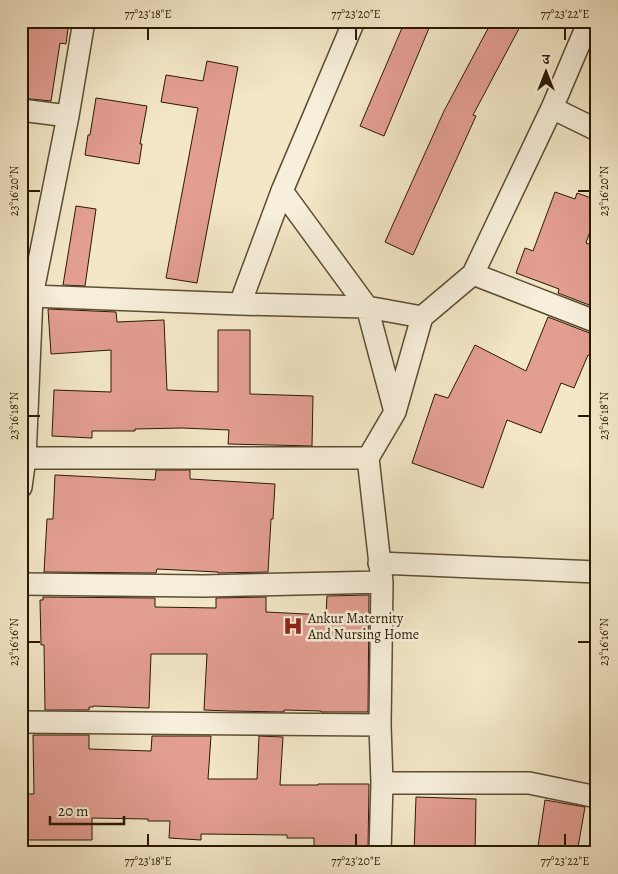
<svg xmlns="http://www.w3.org/2000/svg" width="618" height="874" font-family="Alegreya,'Noto Serif Devanagari',serif">
  <style>
    .building { fill: #e39e92; stroke: #2a1a02 }
    .lines { fill: none; stroke-linecap: round; stroke-linejoin: round }
    .minor-casing { stroke: #5c4d33; stroke-width: 24 }
    .minor { stroke: #f7efdb; stroke-width: 21 }
    .ticks { fill: none; stroke: #2a1a02; stroke-width: 2 }
    .labels { text-anchor: middle; dominant-baseline: central; stroke-width: 5; stroke-linejoin: round; paint-order: stroke }
    .poi-label { font-size: 14px; fill: #2a1a02; stroke: #f7efdb; text-anchor: start }
    .neatline { fill: none; stroke: #2a1a02; stroke-width: 2 }
    .ticks-label { font-size: 12px; text-anchor: middle; fill: #2a1a02 }
  </style>
  <rect width="100%" height="100%" fill="#f3e7c7"/>
  <filter id="stains"><feTurbulence type="fractalNoise" baseFrequency=".004" numOctaves="4"/><feColorMatrix values="0 0 0 0 .2 0 0 0 0 .09 0 0 0 0 .02 0 0 0 .5 -.17"/></filter>
  <radialGradient id="worn" r=".72"><stop offset=".6" stop-color="#630" stop-opacity="0"/><stop offset="1" stop-color="#630" stop-opacity=".3"/></radialGradient>
  <!-- building -->
  <path class="building" d="M21,21H69L66,44L60,43L51,101L21,98Z
    M405,21H432L384,136L360,126Z
    M492,21H523L473,115L476,116L413,255L385,242L444,111Z
    M207,61L238,67L197,283L166,278L198,108L161,102L166,75L203,81Z
    M96,98L147,106L140,144H142L139,164L85,155L88,135H90Z
    M555,192L575,199L577,193L597,200V212L586,243L597,247V308L558,293L559,289L516,273L525,248L533,251Z
    M76,206L96,209L85,286L63,285Z
    M48,309L116,312L117,322L164,320L167,390L218,392V330H250V394L313,396L312,446L228,444L229,430L182,428L135,429V431H92V438L52,436L54,390L111,392V350L51,354Z
    M548,317L592,334H597V358L588,355L574,388L561,383L541,433L507,420L483,488L412,463L435,394L448,398L475,345L526,371Z
    M156,470H190V479L275,484L273,519H271L268,572L218,573V572L157,569L156,573L44,572L47,519H53L55,475L155,480Z
    M369,595L368,712H321V711L284,710V712L229,711L204,710L207,654H151L149,708L93,706V707H89V710H45L44,645H41L40,600H43V597L155,598V607L216,608V598L266,597V612L326,615L327,596Z
    M33,735H89V749L151,751L152,736H211L208,779H257L259,736L283,737L280,785H318V784H369L368,849L314,848V838H287V835L201,834V840L169,838L170,821H148V819L92,818V840H28V794H34Z
    M416,797L476,799L475,853H414Z
    M545,800L585,807L577,853H537Z"/>
  <g class="lines">
    <defs>
      <path id="minor" d="M552,108L597,130
        M21,110L68,116
        M282,191L367,307L395,412
        M473,274L597,322
        M26,286L32,296L240,304L367,307L422,317
        M240,304L282,191L354,21
        M25,458H368
        M21,487L25,458L32,296L68,116L84,21
        M379,563L597,572
        M21,584L204,586L382,582
        M21,722L380,725
        M382,783H529L597,797
        M380,853L382,783L380,725L382,582L368,458L395,412L422,317L473,274L552,108L589,21"/>
    </defs>
    <!-- minor casing -->
    <use href="#minor" class="minor-casing"/>
    <!-- minor -->
    <use href="#minor" class="minor"/>
  </g>
  <!-- ticks -->
  <path class="ticks" d="M148,28V40M356,28V40M565,28V40M28,191H40M578,191H590M28,416H40M578,416H590M28,642H40M578,642H590M148,834V846M356,834V846M565,834V846"/>
  <!-- icons -->
  <defs>
    <symbol id="hospital-bare" viewBox="-9 -9 18 18"><path d="M-5-5h3v3.5h4V-5h3V5h-3V1.5h-4V5h-3Z" fill="#8f2418" stroke="#f7efdb" stroke-width="2.5" paint-order="stroke"/></symbol>
  </defs>
  <g fill-rule="evenodd">
    <use href="#hospital-bare" x="279" y="612" width="28" height="28"/>
  </g>
  <g class="labels">
    <!-- poi labels -->
    <g class="poi-label">
      <text x="308" y="618">Ankur Maternity<tspan x="308" dy="16">And Nursing Home</tspan></text>
    </g>
  </g>
  <!-- margin -->
  <rect width="618" height="874" fill="none" stroke="#f3e7c7" stroke-width="55"/>
  <!-- north arrow -->
  <g transform="translate(546 72)" stroke="#f7efdb" stroke-width="4" paint-order="stroke">
  <path d="M0-4L9 19L0 12L-9 19Z" fill="#2a1a02"/>
  <text y="-8" font-size="14" font-weight="bold" text-anchor="middle" fill="#2a1a02">उ</text>
  </g>
  <!-- scale -->
  <path d="M50 816v8h74v-8" fill="none" stroke="#2a1a02" stroke-width="2.5"/>
  <text x="58" y="816" font-size="15" fill="#2a1a02" stroke="#f7efdb" stroke-width="4" paint-order="stroke">20 m</text>
  <rect x="28" y="28" width="562" height="818" class="neatline"/>
  <g class="ticks-label">
    <text x="148" y="18">77°23'18"E</text>
    <text x="356" y="18">77°23'20"E</text>
    <text x="565" y="18">77°23'22"E</text>
    <text transform="translate(14 191) rotate(-90)" y="4">23°16'20"N</text>
    <text transform="translate(604 191) rotate(-90)" y="4">23°16'20"N</text>
    <text transform="translate(14 416) rotate(-90)" y="4">23°16'18"N</text>
    <text transform="translate(604 416) rotate(-90)" y="4">23°16'18"N</text>
    <text transform="translate(14 642) rotate(-90)" y="4">23°16'16"N</text>
    <text transform="translate(604 642) rotate(-90)" y="4">23°16'16"N</text>
    <text x="148" y="865">77°23'18"E</text>
    <text x="356" y="865">77°23'20"E</text>
    <text x="565" y="865">77°23'22"E</text>
  </g>
  <rect width="100%" height="100%" filter="url(#stains)"/>
  <rect width="100%" height="100%" fill="url(#worn)"/>
</svg>
